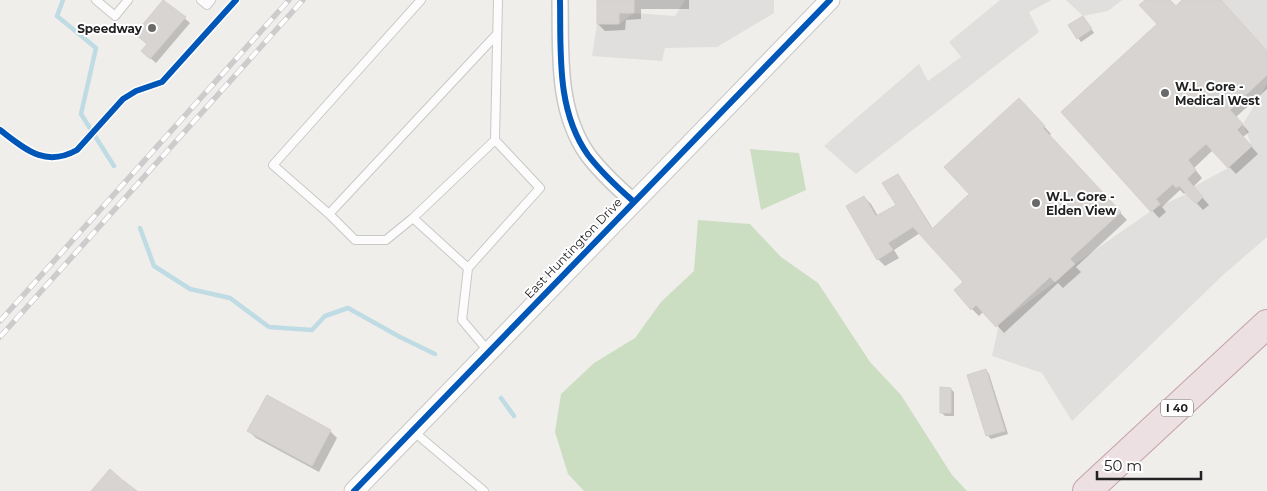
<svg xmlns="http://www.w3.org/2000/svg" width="1267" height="491" font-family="Montserrat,sans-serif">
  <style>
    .forest { fill: #cbdec1 }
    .parking { fill: #e0dfde }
    .shadow { fill: #0003 }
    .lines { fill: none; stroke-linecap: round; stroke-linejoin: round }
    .stream { stroke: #bfdbe3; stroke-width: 4.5 }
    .building { fill: #d7d4d2; stroke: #d3d0cc }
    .service-casing { stroke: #c9c8c7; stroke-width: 10 }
    .minor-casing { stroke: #c9c8c7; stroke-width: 18 }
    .tertiary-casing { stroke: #c9c8c7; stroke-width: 21 }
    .motorway-casing { stroke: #c5a2ac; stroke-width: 30 }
    .service { stroke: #fdfcfc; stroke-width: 8 }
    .minor { stroke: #fdfcfc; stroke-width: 15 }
    .tertiary { stroke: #fdfcfc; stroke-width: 19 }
    .motorway { stroke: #ece0e2; stroke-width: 28 }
    .rail-casing { stroke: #ccc; stroke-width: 5.5 }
    .rail { stroke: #fff; stroke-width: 4; stroke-dasharray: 11; stroke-linecap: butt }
    .cycleway-casing { stroke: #fff; stroke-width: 9 }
    .cycleway { stroke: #0057b8; stroke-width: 6 }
    .poi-dot { fill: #6a6968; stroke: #fff; stroke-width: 2 }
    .labels { text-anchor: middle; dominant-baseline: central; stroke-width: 4; stroke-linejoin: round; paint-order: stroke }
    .shield { fill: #fff; stroke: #646464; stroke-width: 1 }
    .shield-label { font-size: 11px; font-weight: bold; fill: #222 }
    .poi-label { font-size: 12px; font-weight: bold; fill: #222; stroke: #fff; text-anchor: start }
    .street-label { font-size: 12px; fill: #222; stroke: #fff }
  </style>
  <rect width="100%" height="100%" fill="#f0eeeb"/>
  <!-- forest -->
  <path class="forest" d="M750,149L799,153L806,190L761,210Z
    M698,220L750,224L781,257L818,283L870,362L901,395L952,475L967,491H584L568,474L555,432L561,394L594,363L635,338L661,302L694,271Z"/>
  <!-- parking -->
  <path class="parking" d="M685,0H774V13L717,47L665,48L662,61L592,56L597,24H619L634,13L675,16Z
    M1000,0H1052L1029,12L1039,32L856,174L824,146L919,64L928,81L961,57L949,42Z
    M1066,0H1122L1108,11L1083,16Z
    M1221,0H1267V51L1242,23Z
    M1267,84V237L1222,276L1072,421L1042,373L992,356L999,324L1055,282L1075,264L1154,209L1186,194L1193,187L1228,168L1252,146L1243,124Z"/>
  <!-- shadow -->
  <path class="shadow" d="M598,0H689V9H641V19L626,20L625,30L605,31L598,24Z
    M1147,0H1169L1176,8L1184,0H1220L1267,52V89L1236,117L1249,132L1243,137L1258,154L1236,174L1213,150L1194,168L1202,178L1193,187L1209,205L1203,210L1186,192L1184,194L1180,190L1162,207L1166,212L1159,218L1063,112L1159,24Z
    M164,1L190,23L156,63L148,56V45L136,34Z
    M1086,21L1094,33L1081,42L1078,38Z
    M1026,106L1051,134L1049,136L1127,220L1076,267L1081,272L1063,288L1058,283L1004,333L984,311L979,316L972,309L965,282L920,233L894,250L899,258L885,266L878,259L864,197L871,204L878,216L898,206L897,176L904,183L933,229L971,194Z
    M986,370L989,374L1008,434L991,439L988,436L969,375Z
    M951,389L954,392V416H945L941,412Z
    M249,431H330L337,438L319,472L256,438Z"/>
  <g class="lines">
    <!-- stream -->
    <path class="stream" d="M63,0L57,16L96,48L81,114L114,166
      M140,228L154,266L190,289L230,298L269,327L312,330L325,316L348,308L400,337L435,354
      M501,398L514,416"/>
  </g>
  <!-- building -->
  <path class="building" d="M163,0L186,17L150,59L141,51L147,44L135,34Z
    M597,0H634V13H619V24H597Z
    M1145,0H1170L1176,6L1182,0H1221L1267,51V75L1230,110L1243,124L1237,130L1252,146L1228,168L1206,144L1188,160L1196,170L1187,179L1203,197L1196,204L1179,186L1176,188L1173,184L1156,199L1160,204L1151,212L1061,112L1157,24L1139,5Z
    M1083,16L1092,29L1077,39L1068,25Z
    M1019,98L1045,126L1043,128L1121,212L1070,259L1075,264L1055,282L1050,277L996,327L976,305L971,310L954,290L963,282L913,227L888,243L893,250L877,260L846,206L864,196L876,216L896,205L882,183L898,174L932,229L969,194L944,167Z
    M986,369L1005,431L986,436L967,375Z
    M940,387L951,388V413H940Z
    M267,395L331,430L312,466L247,431Z
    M110,469L120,478L137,491H91Z"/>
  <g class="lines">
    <defs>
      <path id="service" d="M96,0L115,16L128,0
        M201,0L207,5L211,0
        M421,0L273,165L329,214L355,240H386L413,218L495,140L498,0
        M329,214L497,34
        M413,218L468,268L462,320L489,352
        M468,268L540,188L495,140
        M413,431L484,491"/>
      <path id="minor" d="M560,0C561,52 556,110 588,155C601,172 617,187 633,201"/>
      <path id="tertiary" d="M354,491L830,0"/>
      <path id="motorway" d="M1087,491L1267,324"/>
    </defs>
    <!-- service casing -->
    <use href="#service" class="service-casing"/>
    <!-- minor casing -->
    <use href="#minor" class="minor-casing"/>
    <!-- tertiary casing -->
    <use href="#tertiary" class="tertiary-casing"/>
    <!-- motorway casing -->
    <use href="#motorway" class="motorway-casing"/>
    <!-- service -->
    <use href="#service" class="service"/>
    <!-- minor -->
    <use href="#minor" class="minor"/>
    <!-- tertiary -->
    <use href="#tertiary" class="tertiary"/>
    <!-- motorway -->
    <use href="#motorway" class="motorway"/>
    <defs>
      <path id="rail" d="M0,321L289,0
        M0,337L303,0"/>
    </defs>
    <!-- rail casing -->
    <use href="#rail" class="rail-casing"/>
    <!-- rail -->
    <use href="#rail" class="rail"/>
    <defs>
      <path id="cycleway" d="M560,0C561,52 556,110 588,155C601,172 617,187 633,201
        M0,130C25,149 45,168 77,150L123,99L136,91L162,82L236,0
        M354,491L830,0"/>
    </defs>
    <!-- cycleway casing -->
    <use href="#cycleway" class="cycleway-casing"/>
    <!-- cycleway -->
    <use href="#cycleway" class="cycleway"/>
  </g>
  <!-- markers -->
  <g class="poi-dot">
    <circle cx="152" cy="28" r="5"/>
    <circle cx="1165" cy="93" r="5"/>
    <circle cx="1036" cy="203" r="5"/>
  </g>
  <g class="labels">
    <!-- shield labels -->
    <rect class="shield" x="1161" y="399.5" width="32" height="17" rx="4"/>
    <g class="shield-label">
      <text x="1177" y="408">I 40</text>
    </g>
    <!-- poi labels -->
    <g class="poi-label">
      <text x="142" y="28" text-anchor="end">Speedway</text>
      <text x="1175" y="86">W.L. Gore -<tspan x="1175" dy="14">Medical West</tspan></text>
      <text x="1046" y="196">W.L. Gore -<tspan x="1046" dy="14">Elden View</tspan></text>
    </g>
    <!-- street labels -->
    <g class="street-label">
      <text transform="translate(573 248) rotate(-46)">East Huntington Drive</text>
    </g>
  </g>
  <!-- scale -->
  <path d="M1097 471v8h104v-8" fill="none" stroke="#222222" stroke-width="2.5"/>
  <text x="1104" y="471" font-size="15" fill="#222222" stroke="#ffffff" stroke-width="4" paint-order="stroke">50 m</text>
</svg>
